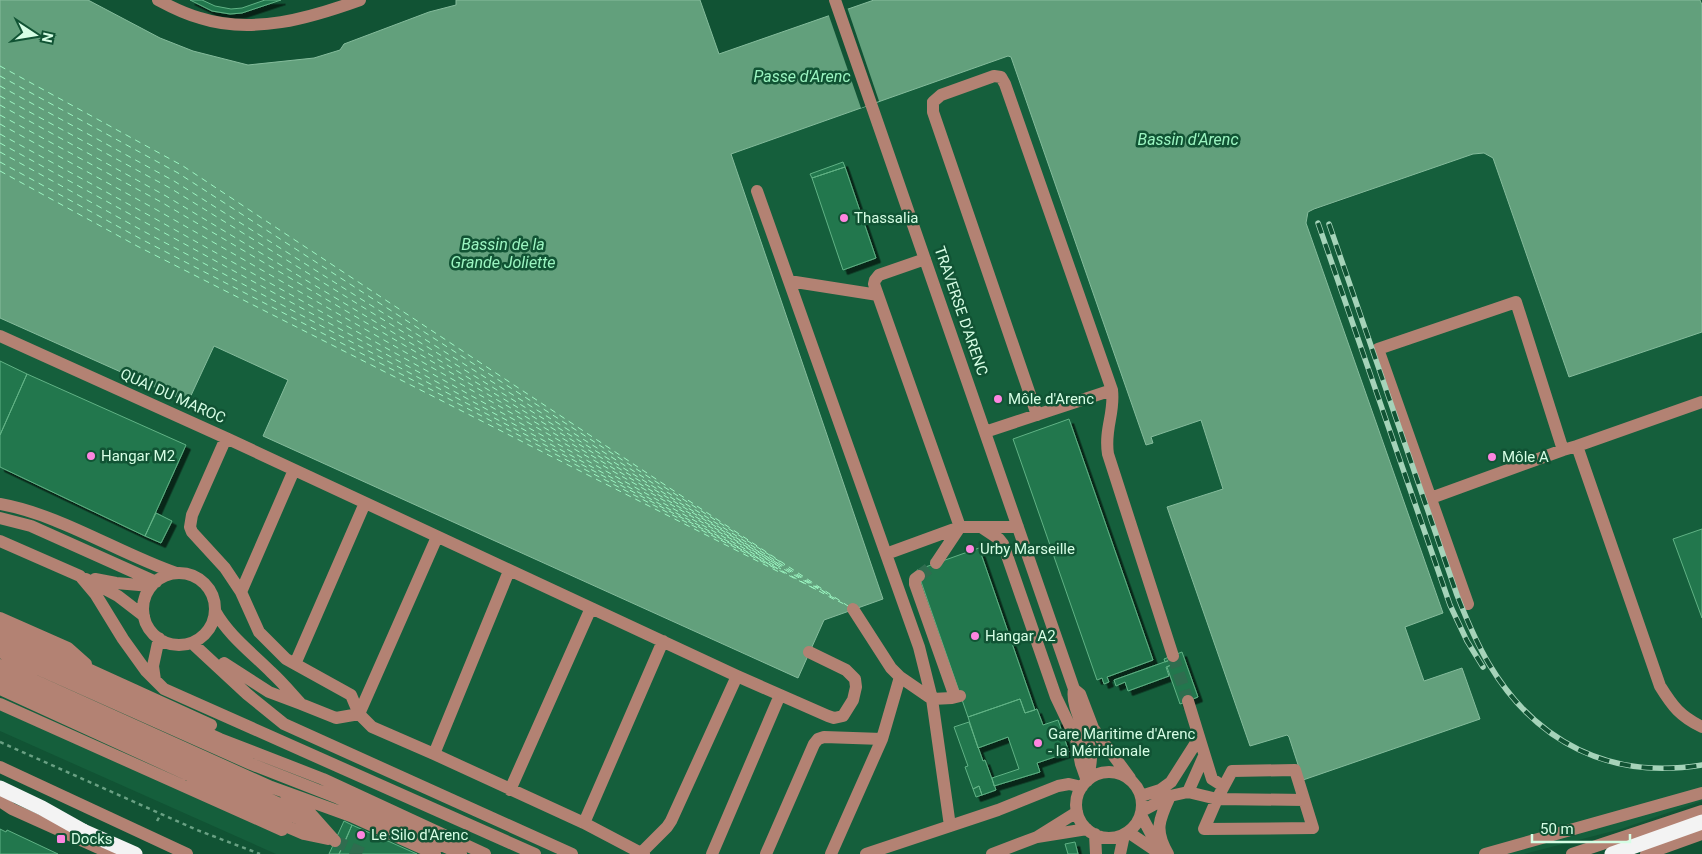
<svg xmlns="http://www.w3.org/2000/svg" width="1702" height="854" font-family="Roboto,sans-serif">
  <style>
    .built { fill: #155f3c }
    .water { fill: #62a07c; stroke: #85bc9c }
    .pier { fill: #115334 }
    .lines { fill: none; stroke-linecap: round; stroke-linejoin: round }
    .ferry { stroke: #9bf5c1; stroke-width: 1; stroke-dasharray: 6 5; stroke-linecap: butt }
    .building { fill: #21774d; stroke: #61b285; filter: url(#shadow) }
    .minor-tunnel { stroke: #2f6d4f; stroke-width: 12; stroke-dasharray: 12 6; stroke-linecap: butt }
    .path { stroke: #69a083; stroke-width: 2.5; stroke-dasharray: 4 4; stroke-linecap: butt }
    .minor { stroke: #b38273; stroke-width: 12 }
    .highway { stroke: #f3f3f3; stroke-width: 15 }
    .rail-casing { stroke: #a5d3b9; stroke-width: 5.5 }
    .rail { stroke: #115334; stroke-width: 4; stroke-dasharray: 11; stroke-linecap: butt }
    .highway-bridge { stroke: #f3f3f3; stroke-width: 15 }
    .poi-dot { fill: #fe85e0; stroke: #115334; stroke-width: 2 }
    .labels { text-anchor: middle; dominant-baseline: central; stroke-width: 5; stroke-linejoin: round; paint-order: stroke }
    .poi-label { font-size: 15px; fill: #d6fee5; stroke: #115334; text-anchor: start }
    .street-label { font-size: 15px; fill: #d6fee5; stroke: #115334 }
    .water-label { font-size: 16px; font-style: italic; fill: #9bf5c1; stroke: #115334 }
  </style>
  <defs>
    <filter id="shadow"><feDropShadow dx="4.5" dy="4.5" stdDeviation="0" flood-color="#0009"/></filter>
  </defs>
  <rect width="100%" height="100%" fill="#115334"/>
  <!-- built -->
  <path class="built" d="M1008,56L1012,58L1150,437L1201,420L1223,489L1168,507L1251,746L1284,735L1289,737L1424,681L1405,627L1443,612L1306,223L1309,212L1473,154L1484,153L1493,157L1569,377L1702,332V801L1621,829L1524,854H276L0,731V318L188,402L214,346L288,380L264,436L822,622L824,620L883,599L731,154Z"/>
  <!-- water -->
  <path class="water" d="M0,0H88L160,38L193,51L248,65L314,58L340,50L344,44L429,12L456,5V0H700L719,54L874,0H1700L1702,5V332L1569,377L1493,158L1484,153L1473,154L1314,209L1308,212L1306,223L1443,613L1405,627L1424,681L1462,668L1480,719L1303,780L1289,737L1287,735L1250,746L1167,507L1223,489L1201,420L1151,437L1153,443L1146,445L1011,57L1008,56L731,154L883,599L824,620L798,678L263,436L288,380L214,346L188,402L0,318Z"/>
  <!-- pier -->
  <path class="pier" d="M847,7L879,101L861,108L828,13Z"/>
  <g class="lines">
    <!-- ferry -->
    <path class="ferry" d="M0,66L183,166L848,606
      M0,76L178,173L785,565
      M0,86L174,181L819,588
      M0,96L170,188L782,566
      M0,105L166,196L818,588
      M0,115L161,202L781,567
      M0,124L157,210L829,595
      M0,134L152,217L781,569
      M0,143L817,590
      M0,152L145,232L778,569
      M0,162L141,239L815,589
      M0,171L137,246L779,572
      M820,589L831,596
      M819,591L835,600
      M830,596L840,601
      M838,601L846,605"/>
  </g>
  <!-- building -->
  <path class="building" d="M190,0H202L215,6L231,9L242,8L265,0H281L242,13L230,14L212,11Z
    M843,162L845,167L812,178L810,174Z
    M845,167L876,258L843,270L812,178Z
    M0,361L27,374L0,435Z
    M27,374L186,445L145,536L0,467V435Z
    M1069,419L1153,660L1107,677L1109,682L1104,684L1102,678L1097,680L1013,439Z
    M156,513L172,521L161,543L145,536Z
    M1702,529V618L1673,539Z
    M979,548L1035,710L1025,713L1020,699L968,717L917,570Z
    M1182,652L1198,697L1180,704L1167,667L1171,665L1170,660L1165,662L1164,659Z
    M1170,660L1171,665L1166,667L1169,676L1128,691L1125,682L1116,686L1114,680Z
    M1020,699L1025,713L1037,709L1043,725L1058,720L1069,752L1037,763L1040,772L994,786L992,778L1019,769L1008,737L978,748L968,717Z
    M969,722L983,761L985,760L996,790L982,795L979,786L973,789L965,767L968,766L954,727Z
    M979,786L982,795L976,797L973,789Z
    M344,821L352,825L344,844L339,854H329Z
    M352,825L417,854H339Z
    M0,829L6,832L7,830L58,854H0Z
    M1075,842L1078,854H1068L1065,844Z"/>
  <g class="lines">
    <!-- minor-tunnel -->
    <path class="minor-tunnel" d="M919,576L936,563
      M1173,656L1188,701
      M335,841L364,854"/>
    <!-- path -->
    <path class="path" d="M0,742L197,830L260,854
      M157,821L161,814"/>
    <!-- minor -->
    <path class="minor" d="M158,0C171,7 185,14 200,18C253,35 310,18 360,0
      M835,0L1074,689
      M757,191L919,647L932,699L952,698L960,696
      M925,259L879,275L875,280L874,284L960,527L936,563
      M789,281L878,295
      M0,336L226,438L192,515L190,527L192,532L225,568L241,592L259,632L286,659L351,695L359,714
      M1702,402L1577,446L1660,686C1673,707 1680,716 1702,727
      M1037,415L933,112V102L941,95L994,76L1001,77L1005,84L1112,390C1115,413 1104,429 1108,454L1173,656
      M985,432L1112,390
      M226,438L737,676L828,716L834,718L843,716L853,700L856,687L855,679L846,670L809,652
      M1431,498L1563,450
      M0,504C61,515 118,553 176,573
      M0,518L31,526L156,582
      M981,527L999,539L1003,544L1056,697L1076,739L1081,764L1087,781
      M0,541L80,576L96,595L123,639L146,671L164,689L535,854
      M886,554L960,527H1018
      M143 609a36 36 0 1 1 72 0a36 36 0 1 1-72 0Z
      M919,576L915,579V584L955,697
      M86,579L118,596L144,616
      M95,579L116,583L151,586
      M241,592L294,470
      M1468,604L1378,349L1516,302L1563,450L1577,446
      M853,609L891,668L900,677L932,699L950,826L998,810L1058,786L1069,784L1082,787
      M215,611C229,636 251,652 271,672C282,682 291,693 301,704L269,692L224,663
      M0,618L68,648L86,664
      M0,629L211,725
      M0,640L220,739L323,779L485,854
      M192,643L247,694L284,724L572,854
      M0,652L251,764L338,798L461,854
      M295,664L365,503
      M0,665L271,787L351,816L435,854
      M0,677L291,809
      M155,680L153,666L159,638
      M0,689L287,820
      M1188,701L1212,779L1223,786
      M0,704L282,830
      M301,704L336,718L359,714L372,727L434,754L584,823L643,854
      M359,714L437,537
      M434,754L509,571
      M0,767L187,854
      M1295,770L1313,828L1204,829L1217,799L1232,771Z
      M1076 805a33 33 0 1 1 66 0a33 33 0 1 1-66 0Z
      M1087,781C1089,773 1091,765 1091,757C1091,736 1070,709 1074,689L1080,694L1093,728L1130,778
      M510,790L591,608
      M1188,792L1204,756
      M1141,796L1160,790L1171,782L1199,738
      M286,800L311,814L335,841
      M0,801L12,809L112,854
      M281,811L311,824L321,831
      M1142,811L1170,796L1188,792L1217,799L1304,800
      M1077,812L1037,837L1087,829
      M1141,815L1158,847
      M276,822L304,834L328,839
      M584,823L663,641
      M1128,832L1159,853
      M1095,834L1096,854
      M644,854L641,853L667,827L671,821L737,676
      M712,854L780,695
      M766,854L814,744L818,739L824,737L882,739L900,677
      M831,854L882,739
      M866,854L950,826
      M992,854L1037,837
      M1120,854L1124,835
      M1168,854C1154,830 1159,820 1170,796
      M1485,854L1702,793
      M1572,854L1702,811
      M1646,854L1702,834"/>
    <!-- highway -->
    <path class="highway" d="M0,788L42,808L83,831
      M1612,854L1702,822"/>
    <defs>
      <path id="rail" d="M1318,223L1450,605L1467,641L1483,667
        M1329,224L1457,595C1466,618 1476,642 1489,664C1536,743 1611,780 1702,765"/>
    </defs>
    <!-- rail casing -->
    <use href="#rail" class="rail-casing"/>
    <!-- rail -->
    <use href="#rail" class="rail"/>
    <!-- highway-bridge -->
    <path class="highway-bridge" d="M83,831L135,854"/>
  </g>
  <!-- markers -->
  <g class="poi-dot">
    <circle cx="844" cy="218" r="5"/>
    <circle cx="998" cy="399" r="5"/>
    <circle cx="91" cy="456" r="5"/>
    <circle cx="1492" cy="457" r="5"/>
    <circle cx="970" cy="549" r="5"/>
    <circle cx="975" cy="636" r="5"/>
    <circle cx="1038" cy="743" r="5"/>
    <circle cx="361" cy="835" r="5"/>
    <rect x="56" y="834" width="10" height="10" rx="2.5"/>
  </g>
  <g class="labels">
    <!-- poi labels -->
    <g class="poi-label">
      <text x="854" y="218">Thassalia</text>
      <text x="1008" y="399">Môle d'Arenc</text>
      <text x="101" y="456">Hangar M2</text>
      <text x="1502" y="457">Môle A</text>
      <text x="980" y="549">Urby Marseille</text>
      <text x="985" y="636">Hangar A2</text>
      <text x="1048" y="734">Gare Maritime d'Arenc<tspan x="1048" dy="17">- la Méridionale</tspan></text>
      <text x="371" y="835">Le Silo d'Arenc</text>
      <text x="71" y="839">Docks</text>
    </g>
    <!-- street labels -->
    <g class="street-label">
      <text transform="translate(961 311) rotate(71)">TRAVERSE D'ARENC</text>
      <text transform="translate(173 396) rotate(24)">QUAI DU MAROC</text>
    </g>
    <!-- water labels -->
    <g class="water-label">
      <text x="802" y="76">Passe d'Arenc</text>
      <text x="1188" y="139">Bassin d'Arenc</text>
      <text x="503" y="244">Bassin de la<tspan x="503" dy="18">Grande Joliette</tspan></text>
    </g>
  </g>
  <!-- north arrow -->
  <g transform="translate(35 35) rotate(102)" stroke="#115334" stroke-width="4" paint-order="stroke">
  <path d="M0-4L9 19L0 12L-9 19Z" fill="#d6fee5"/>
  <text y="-8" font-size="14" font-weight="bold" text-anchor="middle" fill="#d6fee5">N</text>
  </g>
  <!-- scale -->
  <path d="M1532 834v8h98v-8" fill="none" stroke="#d6fee5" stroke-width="2.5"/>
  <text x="1540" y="834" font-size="15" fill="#d6fee5" stroke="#115334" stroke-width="4" paint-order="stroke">50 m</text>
</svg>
